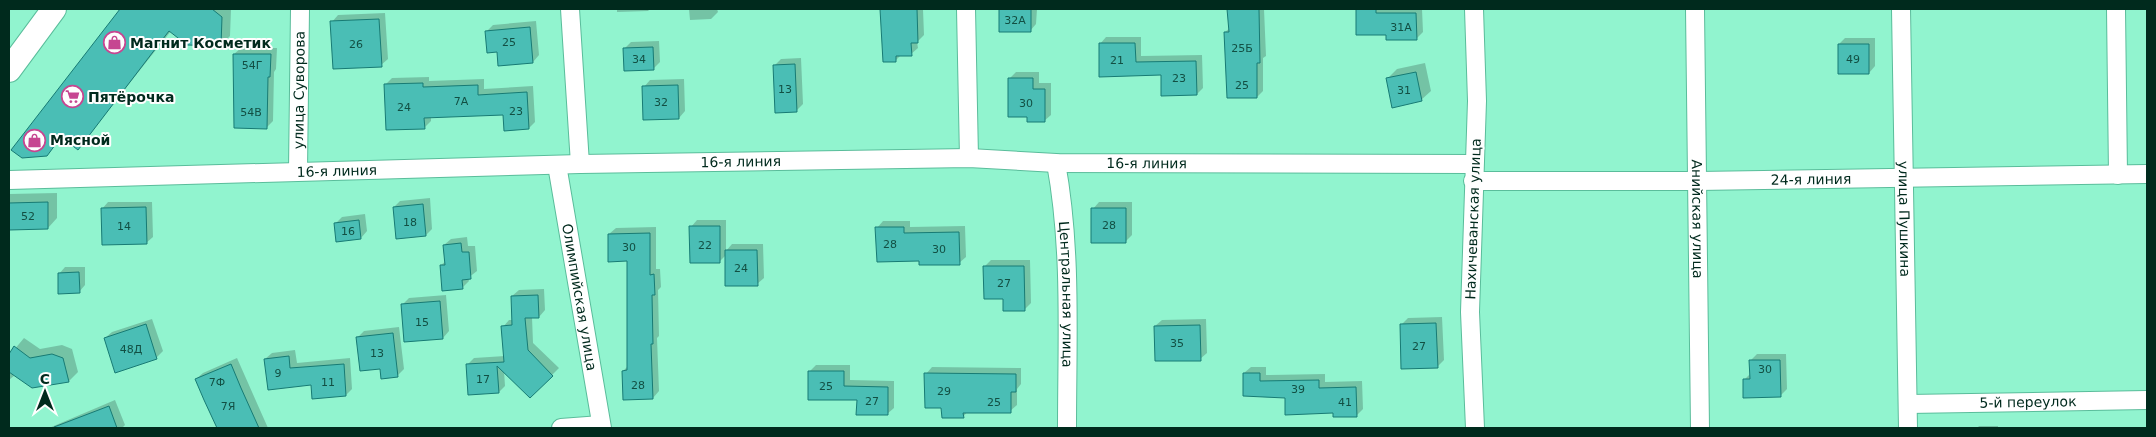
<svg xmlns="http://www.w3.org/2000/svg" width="2156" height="437" font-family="'DejaVu Sans',sans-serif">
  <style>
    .shadow { fill: #0003 }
    .building { fill: #4abeb5; stroke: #177b74 }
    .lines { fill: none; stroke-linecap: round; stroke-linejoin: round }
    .street-casing { stroke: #5abd9b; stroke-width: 20 }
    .secondary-casing { stroke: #5abd9b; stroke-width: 26 }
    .street { stroke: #fff; stroke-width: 18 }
    .secondary { stroke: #fff; stroke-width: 24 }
    .labels { text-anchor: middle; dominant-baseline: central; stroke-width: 4; stroke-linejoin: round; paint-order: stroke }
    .number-label { font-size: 11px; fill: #124f43 }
    .poi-label { font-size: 14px; font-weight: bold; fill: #002a1d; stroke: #fefefe; text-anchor: start }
    .street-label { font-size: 14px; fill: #002a1d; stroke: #fefefe }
  </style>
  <rect width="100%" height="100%" fill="#91f4cf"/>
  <!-- shadow -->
  <path class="shadow" d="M122,9H231L230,36L221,45L171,31L78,148L62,137L46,155L13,149Z
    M617,9H650L648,11L617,12Z
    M689,9H717L718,12L711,19L690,20Z
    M875,9H923L924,35L917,42L918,48L911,54L901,55L896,60L881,9Z
    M1000,9H1037L1036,24L1030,31H1000Z
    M1228,9H1264L1266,56L1263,58V91L1257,97L1225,32L1230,28Z
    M1357,9H1422L1423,32L1416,39L1387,33L1357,34Z
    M385,13L388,59L381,65L332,22L338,15Z
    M536,21L539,55L533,62L498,51L486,32L493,25Z
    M1106,37H1141V56L1202,55L1203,88L1197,94L1162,74L1101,76L1100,44Z
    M1845,38H1875V66L1869,73L1839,44Z
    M659,41L660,62L653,69L625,48L631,42Z
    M241,48H277L276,69L274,72L273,121L266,128L234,54Z
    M801,58L803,104L796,111L775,65L781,59Z
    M1425,63L1431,91L1421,100L1387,79L1397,69Z
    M1016,72H1039V83H1051V115L1044,121L1028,116L1010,78Z
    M429,77V81L484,79V89L533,86L535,122L529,128L504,114L431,117V121L424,128L385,85L392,78Z
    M684,79L685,111L679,118L644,87L650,80Z
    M57,193V218L48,228L9,229V194Z
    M430,198L432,229L426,235L394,207L400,201Z
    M108,202H152L153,237L146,243L102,209Z
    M1099,202H1132V235L1126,241L1093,209Z
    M365,214L367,231L361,238L335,224L342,217Z
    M697,220H726V251L732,244H763L764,278L757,284L726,255L719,262L691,227Z
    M883,221H910V227L965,226L966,257L959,263L920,259L877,228Z
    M656,227V269H660L661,287L658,290L659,336L657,338L659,391L653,398L623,371L628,366V260L609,234L616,228Z
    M467,237L468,246H475L477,271L468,278L469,281L462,288L441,265L446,261L444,245L451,239Z
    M991,260H1030L1031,303L1024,310L1004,298L984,267Z
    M65,267H85V285L79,292L59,274Z
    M544,289L545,310L539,317H532L533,343L559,368L530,397L504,371L505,386L499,392L467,365L474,358L505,356L503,327L509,320H513L512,296L519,290Z
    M446,295L449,331L443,338L402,305L409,298Z
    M1442,317L1444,360L1437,367L1401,325L1408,318Z
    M152,319L163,351L156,358L105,338L112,332Z
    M1206,319L1207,353L1200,359L1155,326L1162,320Z
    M399,327L404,369L397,376L381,367L357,338L364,331Z
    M24,338L40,349L62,345L72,349L78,372L69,381L32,387L15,375L9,380V356Z
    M295,350L297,363L350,358L352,389L346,395L312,383L265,359L272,353Z
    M1757,354H1786L1787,389L1780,396L1744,380L1751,373V360Z
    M237,358L268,428H218L196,379L203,373Z
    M816,365H850V380L894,381V408L887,414L858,399L809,372Z
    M932,367L1021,368V384L1017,389V405L1010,411H968L963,417L943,407L926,374Z
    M1251,367H1266V375L1325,374V382L1362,381L1363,409L1356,416L1334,412L1286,397L1244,373Z
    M115,400L125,425L122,428H49Z
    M1979,426H1998V428H1977Z"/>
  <!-- building -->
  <path class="building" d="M120,9H212L222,17L221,46L187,45L169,31L78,150L61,137L47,156L22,158L11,150Z
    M880,9H917L918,43H911L912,56H896V62H883Z
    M999,9H1031V32H999Z
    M1227,9H1259L1260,63H1257V98H1227L1224,32H1229Z
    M1356,9H1376V13H1416L1417,40H1386V35H1356Z
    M379,19L382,67L333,69L330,21Z
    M530,27L533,63L498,66L497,52L487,53L485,31Z
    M1099,43H1135L1136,62L1196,61L1197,95L1161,96V75L1099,77Z
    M1838,44H1869V74H1838Z
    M653,47L654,70L624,71L623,48Z
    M233,54H271L270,77H268L267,129L234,128Z
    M795,64L797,112L775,113L773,65Z
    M1416,72L1422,101L1392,108L1386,78Z
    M1008,78H1033V89H1045V122H1027V117H1008Z
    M423,83V87L478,85V95L527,92L529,129L504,131L503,115L424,118L425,129L386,130L384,84Z
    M678,85L679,119L643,120L642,86Z
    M48,202V229L9,230V203Z
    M423,204L426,236L396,239L393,207Z
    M146,207L147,244L102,245L101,208Z
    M1091,208H1126V243H1091Z
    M359,220L361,239L336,242L334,223Z
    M689,226H720V263H690Z
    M875,227H904V233L959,232L960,265H919V261L877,262Z
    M650,233V275L654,274L655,295H652L653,344H651L653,399L623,400L622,371L627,370V261L608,262V234Z
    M461,243L462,252H469L471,279L462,280L463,289L442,291L440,265H445L443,245Z
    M725,250H757L758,286H725Z
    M983,266H1024L1025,311H1003V299H984Z
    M79,272L80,293L58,294V273Z
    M538,295L539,318H525L528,350L553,376L530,398L497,366L499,393L468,395L466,364L504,362L501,326L512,325L511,296Z
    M440,301L443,339L404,342L401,304Z
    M1436,323L1438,368L1401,369L1400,324Z
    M146,324L157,359L115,373L104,338Z
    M1200,325L1201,361H1155L1154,326Z
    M393,333L398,377L381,379L380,369L360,371L356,337Z
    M14,346L30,358L52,354L63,358L69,382L32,388L9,372V354Z
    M289,356L290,368L344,364L346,396L312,399L311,385L268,390L264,359Z
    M1749,360H1780L1781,397L1743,398V379H1750Z
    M231,364L241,388L259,428H217L204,400L195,379Z
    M808,371H844V386L888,387V415H856L857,400H808Z
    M924,373L1016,374V392H1011V413H963L964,418H942L941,408H925Z
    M1243,373H1260V381L1319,380V388L1356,387L1357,417H1333V413L1285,415V398L1243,396Z
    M109,406L117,428H54V427Z"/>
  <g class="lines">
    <defs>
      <g id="street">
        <path d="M570,9L580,164"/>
        <path d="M966,9L969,158"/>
        <path d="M1474,9L1477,101L1470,312L1475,428"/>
        <path id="s1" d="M1695,9L1700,428"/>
        <path id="s2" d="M1901,9L1908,428"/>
        <path d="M2116,9L2118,175"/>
        <path id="s3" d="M1056,163C1072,250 1067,340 1067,428"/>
        <path id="s4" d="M557,165L602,428"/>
        <path id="s5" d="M298,171L300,9"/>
        <path id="s6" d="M9,180L580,164L969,158L1056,163L1474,164"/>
        <path id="s7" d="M1473,181H1698L2147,174"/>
        <path id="s8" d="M1908,404L2147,400"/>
        <path d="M561,428L601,425"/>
      </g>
      <path id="secondary" d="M9,70L54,9"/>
    </defs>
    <!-- street casing -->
    <use href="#street" class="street-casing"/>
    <!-- secondary casing -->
    <use href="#secondary" class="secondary-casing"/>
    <!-- street -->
    <use href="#street" class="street"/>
    <!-- secondary -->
    <use href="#secondary" class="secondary"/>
  </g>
  <!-- icons -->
  <defs>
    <symbol id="shop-ring" viewBox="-11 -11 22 22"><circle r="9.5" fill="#fefefe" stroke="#c64691" stroke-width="1.5"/><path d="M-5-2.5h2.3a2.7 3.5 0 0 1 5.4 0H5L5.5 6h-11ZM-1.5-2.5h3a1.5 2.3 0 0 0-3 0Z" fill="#c64691"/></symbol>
    <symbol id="supermarket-ring" viewBox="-11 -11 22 22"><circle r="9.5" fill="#fefefe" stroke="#c64691" stroke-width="1.5"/><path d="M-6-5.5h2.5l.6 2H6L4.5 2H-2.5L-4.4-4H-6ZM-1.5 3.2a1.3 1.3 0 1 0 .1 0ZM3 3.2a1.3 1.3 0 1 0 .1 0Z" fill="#c64691"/></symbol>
  </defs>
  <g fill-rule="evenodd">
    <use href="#shop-ring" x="102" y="30" width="25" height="25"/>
    <use href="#supermarket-ring" x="60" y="84" width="25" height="25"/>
    <use href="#shop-ring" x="22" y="128" width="25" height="25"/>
  </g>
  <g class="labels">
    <!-- number labels -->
    <g class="number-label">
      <text x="1015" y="20">32А</text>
      <text x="1401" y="27">31А</text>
      <text x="509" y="42">25</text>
      <text x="356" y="44">26</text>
      <text x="1242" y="48">25Б</text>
      <text x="639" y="59">34</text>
      <text x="1853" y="59">49</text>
      <text x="1117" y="60">21</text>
      <text x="252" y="65">54Г</text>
      <text x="1179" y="78">23</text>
      <text x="1242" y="85">25</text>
      <text x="785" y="89">13</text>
      <text x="1404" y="90">31</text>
      <text x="461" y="101">7А</text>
      <text x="661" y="102">32</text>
      <text x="1026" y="103">30</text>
      <text x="404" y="107">24</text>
      <text x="516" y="111">23</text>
      <text x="251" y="112">54В</text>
      <text x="28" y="216">52</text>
      <text x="410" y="222">18</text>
      <text x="1109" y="225">28</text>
      <text x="124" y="226">14</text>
      <text x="348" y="231">16</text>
      <text x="890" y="244">28</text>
      <text x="705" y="245">22</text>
      <text x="629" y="247">30</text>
      <text x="939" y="249">30</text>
      <text x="741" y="268">24</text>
      <text x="1004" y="283">27</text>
      <text x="422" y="322">15</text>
      <text x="1177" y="343">35</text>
      <text x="1419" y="346">27</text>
      <text x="131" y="349">48Д</text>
      <text x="377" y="353">13</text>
      <text x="1765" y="369">30</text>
      <text x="278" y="373">9</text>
      <text x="483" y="379">17</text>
      <text x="217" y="382">7Ф</text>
      <text x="328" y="382">11</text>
      <text x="638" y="385">28</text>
      <text x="826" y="386">25</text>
      <text x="1298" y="389">39</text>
      <text x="944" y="391">29</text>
      <text x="872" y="401">27</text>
      <text x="994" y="402">25</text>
      <text x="1345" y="402">41</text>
      <text x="228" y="406">7Я</text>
    </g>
    <!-- poi labels -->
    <g class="poi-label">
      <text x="130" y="43">Магнит Косметик</text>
      <text x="88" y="97">Пятёрочка</text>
      <text x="50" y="140">Мясной</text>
    </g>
    <!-- street labels -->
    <g class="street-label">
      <text stroke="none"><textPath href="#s5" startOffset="81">улица Суворова</textPath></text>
      <text stroke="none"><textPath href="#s6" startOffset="732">16-я линия</textPath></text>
      <text stroke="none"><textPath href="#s6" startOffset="1138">16-я линия</textPath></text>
      <text stroke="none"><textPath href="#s6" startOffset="328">16-я линия</textPath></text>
      <text stroke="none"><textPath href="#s7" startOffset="338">24-я линия</textPath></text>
      <text stroke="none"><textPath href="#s1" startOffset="210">Анийская улица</textPath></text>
      <text transform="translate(1473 219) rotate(-88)">Нахичеванская улица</text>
      <text stroke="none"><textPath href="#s2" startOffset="210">улица Пушкина</textPath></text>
      <text stroke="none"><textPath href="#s3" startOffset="132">Центральная улица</textPath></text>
      <text stroke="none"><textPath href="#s4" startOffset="134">Олимпийская улица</textPath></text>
      <text stroke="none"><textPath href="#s8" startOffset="120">5-й переулок</textPath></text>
    </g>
  </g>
  <!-- border -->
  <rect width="2156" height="437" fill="none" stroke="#002a1d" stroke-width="20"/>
  <!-- north arrow -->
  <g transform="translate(45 392)" stroke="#fefefe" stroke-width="4" paint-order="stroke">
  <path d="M0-4L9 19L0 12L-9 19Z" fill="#002a1d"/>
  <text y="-8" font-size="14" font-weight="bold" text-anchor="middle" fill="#002a1d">С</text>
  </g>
</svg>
